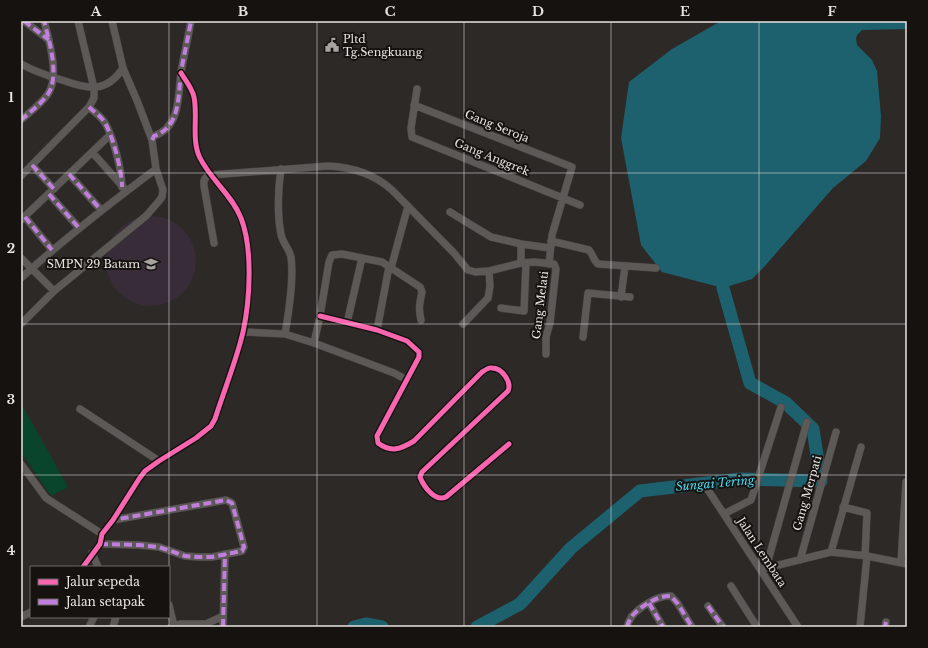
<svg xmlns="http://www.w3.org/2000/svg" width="928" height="648" font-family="'Libre Baskerville',serif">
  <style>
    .education { fill: #372c38 }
    .green { fill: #08452c }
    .water { fill: #1d616e }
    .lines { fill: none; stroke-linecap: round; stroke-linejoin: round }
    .river { stroke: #1d616e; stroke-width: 13 }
    .street-casing { stroke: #474443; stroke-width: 8 }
    .street { stroke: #5c5957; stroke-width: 7 }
    .quiet { stroke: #c07fdc; stroke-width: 4; stroke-dasharray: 8 4; stroke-linecap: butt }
    .cycleway-casing { stroke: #151210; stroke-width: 8 }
    .cycleway { stroke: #f766af; stroke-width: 5 }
    .grid { fill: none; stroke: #e9e4e1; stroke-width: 1; stroke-opacity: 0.55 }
    .labels { text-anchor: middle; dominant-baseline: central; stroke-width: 4; stroke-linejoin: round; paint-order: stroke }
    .poi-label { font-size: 11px; fill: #e9e4e1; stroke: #151210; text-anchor: start }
    .street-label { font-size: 11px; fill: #e9e4e1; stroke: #151210 }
    .water-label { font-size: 12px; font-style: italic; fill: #4cd8f2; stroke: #151210 }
    .neatline { fill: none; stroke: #e9e4e1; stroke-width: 1.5 }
    .grid-label { font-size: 13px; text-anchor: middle; font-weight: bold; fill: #e9e4e1 }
  </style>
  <rect width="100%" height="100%" fill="#2d2927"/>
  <!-- education -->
  <path class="education" d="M106 261a45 45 0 1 1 90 0a45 45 0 1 1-90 0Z"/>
  <!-- green -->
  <path class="green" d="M21,403L68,487L51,496L21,452Z"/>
  <!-- water -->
  <path class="water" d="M721,21H907V29L862,30L857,35L856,38L857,45L872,60L877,71L881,116L880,138L866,161L833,188L764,267L752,279L723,288L662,272L641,245L621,138L629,82L672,49Z"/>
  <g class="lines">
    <!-- river -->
    <path class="river" d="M354,627L366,624L382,627
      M477,627L520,604L571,548L640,491L741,479L821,481L813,429L786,403L750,383L723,288"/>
    <defs>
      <path id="street" d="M24,21L49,40
        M21,64C34,71 48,76 62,80C87,89 106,94 123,68
        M417,89L411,128L412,137L580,205
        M414,105L572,167L552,235L549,264
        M89,107C94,112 101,116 105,123C113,136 122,171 122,187
        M21,120C30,112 41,104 48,94C60,76 49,40 44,21
        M152,140L154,136C181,127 178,95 181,72C184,55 188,38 191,21
        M92,152L124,188
        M32,165L54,189
        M281,169C278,188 277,215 281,234C282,242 289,248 291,257C294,279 289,311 285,334
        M69,174L101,210
        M21,176L89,107L94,98V88L78,21
        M49,194L79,228
        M450,212L491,237L521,244L550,248
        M25,217L52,250
        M21,220L110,135
        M551,241L589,250C593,254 593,260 598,264L656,268
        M214,243L204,186C203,179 205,177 211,175L328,166C352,167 373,173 392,190L453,252L468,270L475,272L489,271L521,263L534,262L554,264L556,269L550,323L546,337V354
        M21,258L54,291
        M521,263V244
        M391,268L408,206
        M21,278C64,239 109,204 156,169
        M621,297L625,266
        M501,308L524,311L526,263
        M320,316L377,330L407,341L419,352V357L377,436L378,443C391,453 401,449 414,441L481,373C484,371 488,367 492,368C502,368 512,382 508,391L422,472L420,477C424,487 435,502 446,497L509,444
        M347,323L362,258
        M21,324L54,291L146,216L159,201L162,197L163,190L156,169L152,140L138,103L123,68L112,21
        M463,324L488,298L490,286L489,271
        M377,330L389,267
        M243,332L285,334L314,343L394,373L407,380
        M583,337L588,293L630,297
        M314,343L320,316L329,262L332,255L342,254L382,262L420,287L422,292C420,303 418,307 421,320
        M80,409L159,461
        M21,464L46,498L102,534
        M708,490L798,627
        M843,507L867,513L865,556
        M724,514L751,500L781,407
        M100,544L139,545L159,547L185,556L198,557H212L242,551L244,547L232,503L226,500L113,520
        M831,552L861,447
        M92,553L98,567
        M800,560L836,432
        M901,562L906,482
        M83,567L100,544L102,534L113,520L139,479L145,471L159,461L196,438L211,426L215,419C224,390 236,362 243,332C250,300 253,249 241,218C232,195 211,180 200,158C191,140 198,116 194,97C192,88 186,81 181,73
        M766,568L807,422
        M762,569L831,552L867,556L907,564
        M731,586L757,627
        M649,603L663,627
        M169,605L174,626
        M708,606L723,627
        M21,617L31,612
        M89,627L94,617
        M113,627L116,617
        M171,627L180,624H206L223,616
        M223,627L225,554
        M627,627C628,623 630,619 632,616C641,606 658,595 671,596L678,604L692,627
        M860,627L867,556
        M885,627L886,622"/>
    </defs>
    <!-- street casing -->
    <use href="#street" class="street-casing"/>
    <!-- street -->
    <use href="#street" class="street"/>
    <!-- quiet -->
    <path class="quiet" d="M24,21L49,40
      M89,107C94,112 101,116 105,123C113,136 122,171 122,187
      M21,120C30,112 41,104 48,94C60,76 49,40 44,21
      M152,140L154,136C181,127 178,95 181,72C184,55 188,38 191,21
      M32,165L54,189
      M69,174L101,210
      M49,194L79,228
      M25,217L52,250
      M100,544L139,545L159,547L185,556L198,557H212L242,551L244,547L232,503L226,500L113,520
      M649,603L663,627
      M708,606L723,627
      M223,627L225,554
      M627,627C628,623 630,619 632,616C641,606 658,595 671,596L678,604L692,627
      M885,627L886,622"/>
    <defs>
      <path id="cycleway" d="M320,316L377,330L407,341L419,352V357L377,436L378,443C391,453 401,449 414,441L481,373C484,371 488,367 492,368C502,368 512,382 508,391L422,472L420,477C424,487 435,502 446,497L509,444
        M83,567L100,544L102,534L113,520L139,479L145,471L159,461L196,438L211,426L215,419C224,390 236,362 243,332C250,300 253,249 241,218C232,195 211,180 200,158C191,140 198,116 194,97C192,88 186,81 181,73"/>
    </defs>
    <!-- cycleway casing -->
    <use href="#cycleway" class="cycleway-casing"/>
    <!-- cycleway -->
    <use href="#cycleway" class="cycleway"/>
  </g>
  <!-- grid -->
  <path class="grid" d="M169,21V627M317,21V627M464,21V627M611,21V627M759,21V627M21,173H907M21,324H907M21,475H907"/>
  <!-- icons -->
  <defs>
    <symbol id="civic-bare" viewBox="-9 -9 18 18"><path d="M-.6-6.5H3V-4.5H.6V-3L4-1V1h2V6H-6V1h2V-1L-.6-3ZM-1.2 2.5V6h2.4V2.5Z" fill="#a7a3a0" stroke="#151210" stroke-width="2.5" paint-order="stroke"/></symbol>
    <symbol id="school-bare" viewBox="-9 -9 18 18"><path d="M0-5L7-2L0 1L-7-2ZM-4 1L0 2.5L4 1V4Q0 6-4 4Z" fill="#a7a3a0" stroke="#151210" stroke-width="2.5" paint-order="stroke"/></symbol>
  </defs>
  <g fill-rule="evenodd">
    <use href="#civic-bare" x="322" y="35" width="20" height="20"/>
    <use href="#school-bare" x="141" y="254" width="20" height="20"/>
  </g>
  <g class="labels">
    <!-- poi labels -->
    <g class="poi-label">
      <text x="343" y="39">Pltd<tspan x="343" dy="13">Tg.Sengkuang</tspan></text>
      <text x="140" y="264" text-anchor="end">SMPN 29 Batam</text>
    </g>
    <!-- street labels -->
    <g class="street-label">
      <text transform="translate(497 126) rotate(22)">Gang Seroja</text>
      <text transform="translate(492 157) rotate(22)">Gang Anggrek</text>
      <text transform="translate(540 305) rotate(-83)">Gang Melati</text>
      <text transform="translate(807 493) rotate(-74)">Gang Merpati</text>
      <text transform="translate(762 552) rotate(57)">Jalan Lembata</text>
    </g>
    <!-- water labels -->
    <g class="water-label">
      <text transform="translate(715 483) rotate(-5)">Sungai Tering</text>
    </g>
  </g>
  <!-- border -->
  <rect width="928" height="648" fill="none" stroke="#151210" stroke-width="44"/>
  <!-- legend -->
  <rect x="30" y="566" width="140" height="52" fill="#151210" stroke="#6a6664"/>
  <rect x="38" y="579" width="20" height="6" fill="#f766af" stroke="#6a6664"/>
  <text x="66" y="586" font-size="12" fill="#e9e4e1">Jalur sepeda</text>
  <rect x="38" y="599" width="20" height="6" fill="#c07fdc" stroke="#6a6664"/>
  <text x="66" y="606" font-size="12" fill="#e9e4e1">Jalan setapak</text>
  <rect x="22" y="22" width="884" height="604" class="neatline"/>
  <g class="grid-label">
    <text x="96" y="16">A</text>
    <text x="243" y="16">B</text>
    <text x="390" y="16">C</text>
    <text x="538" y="16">D</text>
    <text x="685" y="16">E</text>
    <text x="832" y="16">F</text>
    <text x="11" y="102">1</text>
    <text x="11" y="253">2</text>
    <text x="11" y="404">3</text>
    <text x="11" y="555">4</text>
  </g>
</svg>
